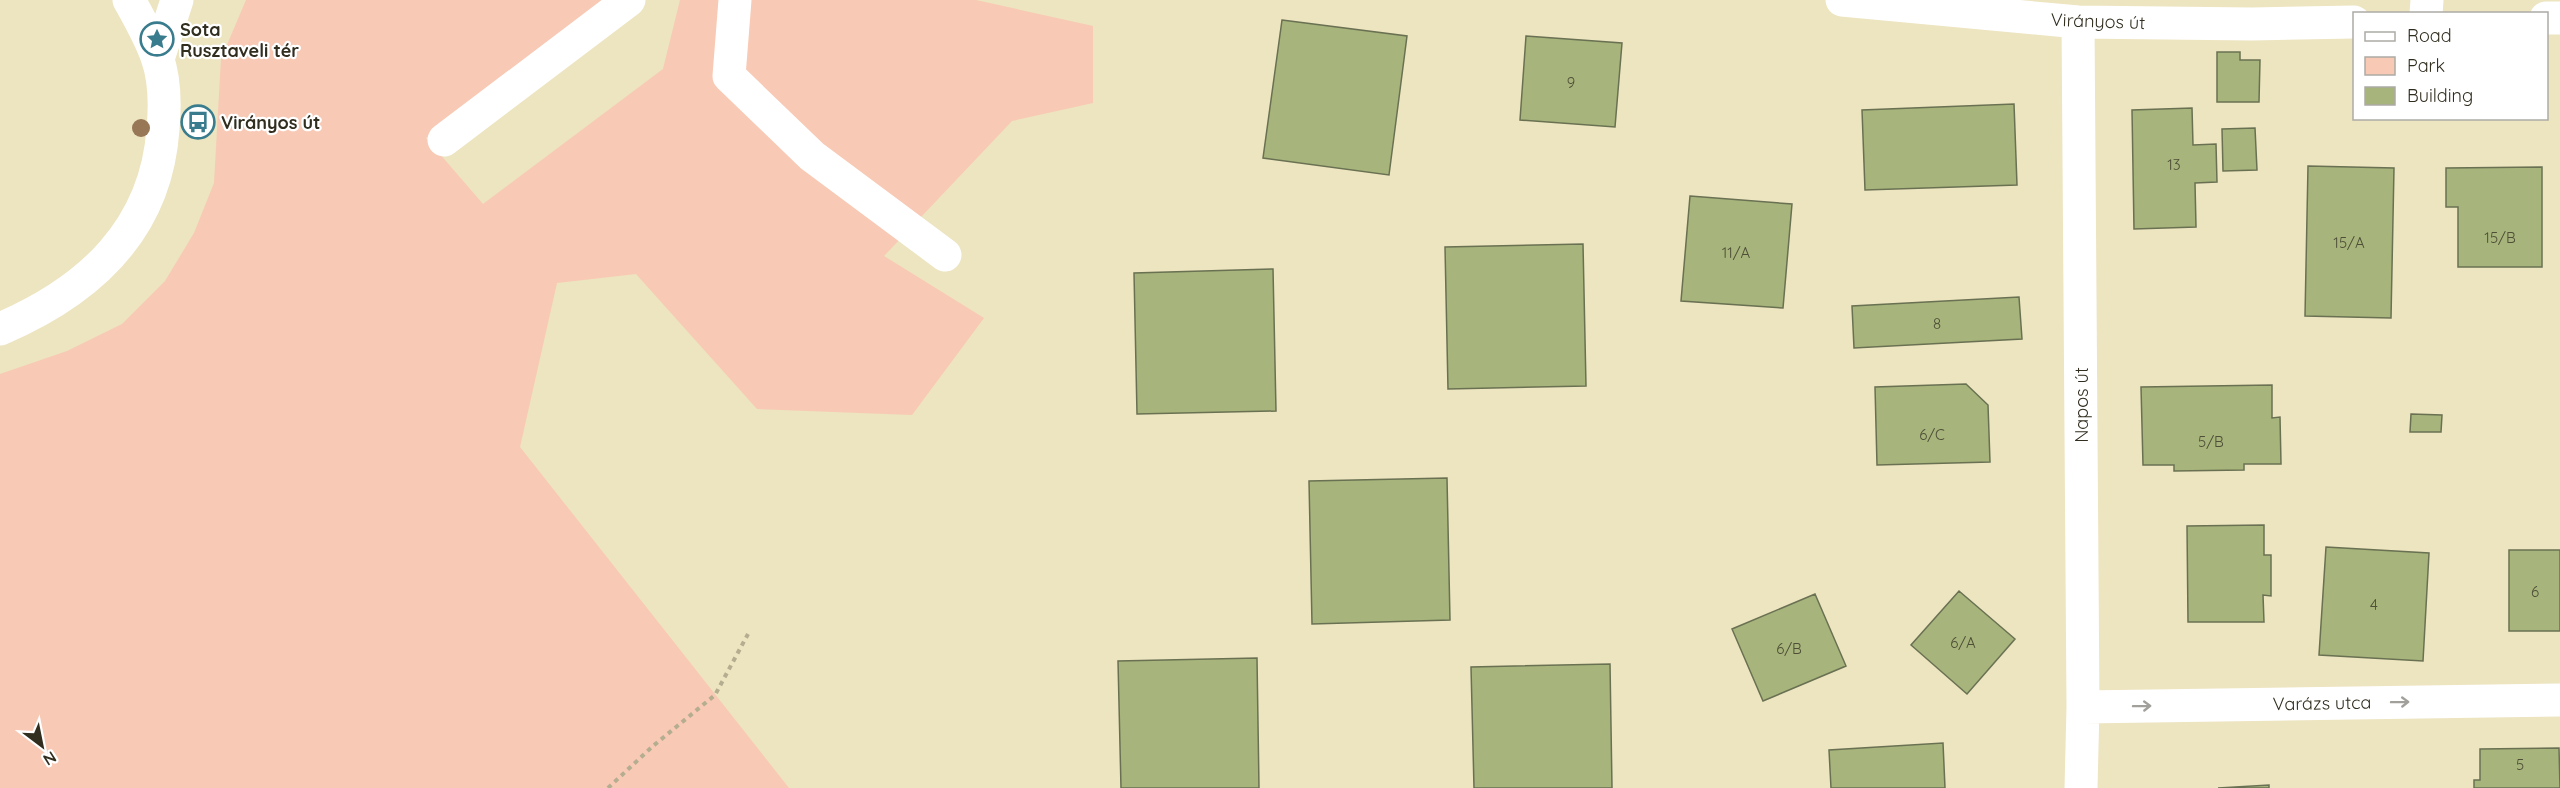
<svg xmlns="http://www.w3.org/2000/svg" width="2560" height="788" font-family="Quicksand,sans-serif">
  <style>
    .green { fill: #f8c9b4 }
    .building { fill: #a7b47c; stroke: #697152; stroke-width: 1.5 }
    .lines { fill: none; stroke-linecap: round; stroke-linejoin: round }
    .path { stroke: #b5ad90; stroke-width: 4; stroke-dasharray: 4.5 4.5; stroke-linecap: butt }
    .minor { stroke: #fff; stroke-width: 33 }
    .tree { fill: #977756 }
    .oneway { stroke: #a2a09a }
    .labels { text-anchor: middle; dominant-baseline: central; stroke-width: 4.5; stroke-linejoin: round; paint-order: stroke }
    .number-label { font-size: 15px; fill: #4e4f36 }
    .street-label { font-size: 18px; fill: #312d1f; stroke: #fff }
    .poi-label { font-size: 18px; font-weight: bold; fill: #312d1f; stroke: #fff; text-anchor: start }
  </style>
  <rect width="100%" height="100%" fill="#ede4c0"/>
  <!-- green -->
  <path class="green" d="M246,0H610L426,138L483,204L663,69L680,0H976L1093,26V103L1012,121L884,256L984,318L912,415L757,409L636,274L557,283L520,447L789,788H0V374L67,351L122,324L165,281L194,233L214,183L221,59Z"/>
  <!-- building -->
  <path class="building" d="M1282,20L1407,36L1389,175L1263,158Z
    M1526,36L1622,43L1615,127L1520,120Z
    M2217,52H2240V60H2260L2259,102H2217Z
    M2014,104L2017,185L1865,190L1862,110Z
    M2192,108L2193,145L2216,144L2217,182L2195,183L2196,227L2134,229L2132,110Z
    M2255,128L2257,170L2223,171L2222,129Z
    M2308,166L2394,168L2391,318L2305,316Z
    M2542,167V267H2458V207H2446V168Z
    M1690,196L1792,204L1783,308L1681,301Z
    M1583,244L1586,386L1448,389L1445,247Z
    M1273,269L1276,411L1137,414L1134,273Z
    M2019,297L2022,339L1854,348L1852,306Z
    M1966,384L1988,405L1990,462L1877,465L1875,387Z
    M2272,385V418L2280,417L2281,464H2244V470L2174,471V465H2143L2141,387Z
    M2411,414L2442,415L2441,432H2410Z
    M1447,478L1450,620L1312,624L1309,481Z
    M2264,525V555H2271V596L2263,595L2264,622H2188L2187,526Z
    M2326,547L2429,553L2423,661L2319,655Z
    M2509,550H2560V631H2509Z
    M1959,591L2015,639L1967,694L1911,645Z
    M1815,594L1846,666L1763,701L1732,629Z
    M1257,658L1259,788H1121L1118,661Z
    M1610,664L1612,788H1474L1471,667Z
    M1943,743L1945,788H1831L1829,750Z
    M2559,748L2560,788H2474V780H2480V749Z
    M2269,785V788H2218Z"/>
  <g class="lines">
    <!-- path -->
    <path class="path" d="M608,788L653,746L715,695L748,634"/>
    <!-- minor -->
    <path class="minor" d="M735,0L729,76L812,156L945,255
      M1842,0L2078,22L2252,24L2354,22
      M2426,14L2427,0
      M2546,18H2560
      M2078,22L2083,707L2081,788
      M158,59L177,0
      M444,140L629,0
      M0,329C89,291 156,230 163,129C165,107 165,79 157,57C150,37 139,18 129,0
      M2083,707L2560,700"/>
  </g>
  <!-- trees -->
  <circle class="tree" cx="141" cy="128" r="9"/>
  <!-- one-way arrows -->
  <defs><path id="oneway-shaft" d="M-6 0H5M1.5-3L5.5 0L1.5 3" fill="none" stroke-width="1.6" stroke-linecap="round" stroke-linejoin="round" transform="scale(1.5)"/></defs>
  <g class="oneway">
    <use href="#oneway-shaft" transform="translate(2400 702) rotate(-1)"/>
    <use href="#oneway-shaft" transform="translate(2142 706) rotate(-1)"/>
  </g>
  <!-- icons -->
  <defs>
    <symbol id="sight-ring" viewBox="-11 -11 22 22"><circle r="9.5" fill="#fff" stroke="#397c8d" stroke-width="1.5"/><path d="M0-6L1.8-2.2L6-1.7L2.9 1.2L3.7 5.4L0 3.3L-3.7 5.4L-2.9 1.2L-6-1.7L-1.8-2.2Z" fill="#397c8d"/></symbol>
    <symbol id="bus-ring" viewBox="-11 -11 22 22"><circle r="9.5" fill="#fff" stroke="#397c8d" stroke-width="1.5"/><path d="M-5-6H5V4H4V6H2V4H-2V6H-4V4H-5ZM-3.5-4V0h7V-4ZM-3.5 1.2v1.5H-2V1.2ZM2 1.2v1.5H3.5V1.2Z" fill="#397c8d"/></symbol>
  </defs>
  <g fill-rule="evenodd">
    <use href="#sight-ring" x="138" y="20" width="38" height="38"/>
    <use href="#bus-ring" x="179" y="103" width="38" height="38"/>
  </g>
  <g class="labels">
    <!-- number labels -->
    <g class="number-label">
      <text x="1571" y="82">9</text>
      <text x="2174" y="164">13</text>
      <text x="2500" y="237">15/B</text>
      <text x="2349" y="242">15/A</text>
      <text x="1736" y="252">11/A</text>
      <text x="1937" y="323">8</text>
      <text x="1932" y="434">6/C</text>
      <text x="2211" y="441">5/B</text>
      <text x="2535" y="591">6</text>
      <text x="2374" y="604">4</text>
      <text x="1963" y="642">6/A</text>
      <text x="1789" y="648">6/B</text>
      <text x="2520" y="764">5</text>
    </g>
    <!-- street labels -->
    <g class="street-label">
      <text transform="translate(2098 21) rotate(2)">Virányos út</text>
      <text transform="translate(2081 405) rotate(-90)">Napos út</text>
      <text transform="translate(2322 703) rotate(-1)">Varázs utca</text>
    </g>
    <!-- poi labels -->
    <g class="poi-label">
      <text x="180" y="29">Sota<tspan x="180" dy="21">Rusztaveli tér</tspan></text>
      <text x="221" y="122">Virányos út</text>
    </g>
  </g>
  <!-- legend -->
  <rect x="2353" y="12" width="195" height="108" fill="#ffffff" stroke="#adaba5" stroke-width="1.5"/>
  <rect x="2365" y="32" width="30" height="9" fill="#ffffff" stroke="#adaba5" stroke-width="1.5"/>
  <text x="2407" y="42" font-size="18" fill="#312d1f">Road</text>
  <rect x="2365" y="57" width="30" height="18" fill="#f8c9b4" stroke="#adaba5" stroke-width="1.5"/>
  <text x="2407" y="72" font-size="18" fill="#312d1f">Park</text>
  <rect x="2365" y="87" width="30" height="18" fill="#a7b47c" stroke="#adaba5" stroke-width="1.5"/>
  <text x="2407" y="102" font-size="18" fill="#312d1f">Building</text>
  <!-- north arrow -->
  <g transform="translate(42 746) rotate(148)" stroke="#ffffff" stroke-width="4.5" paint-order="stroke">
  <path d="M0-4.5L10 22L0 15L-10 22Z" fill="#312d1f"/>
  <text y="-9" font-size="16" font-weight="bold" text-anchor="middle" fill="#312d1f">N</text>
  </g>
</svg>
